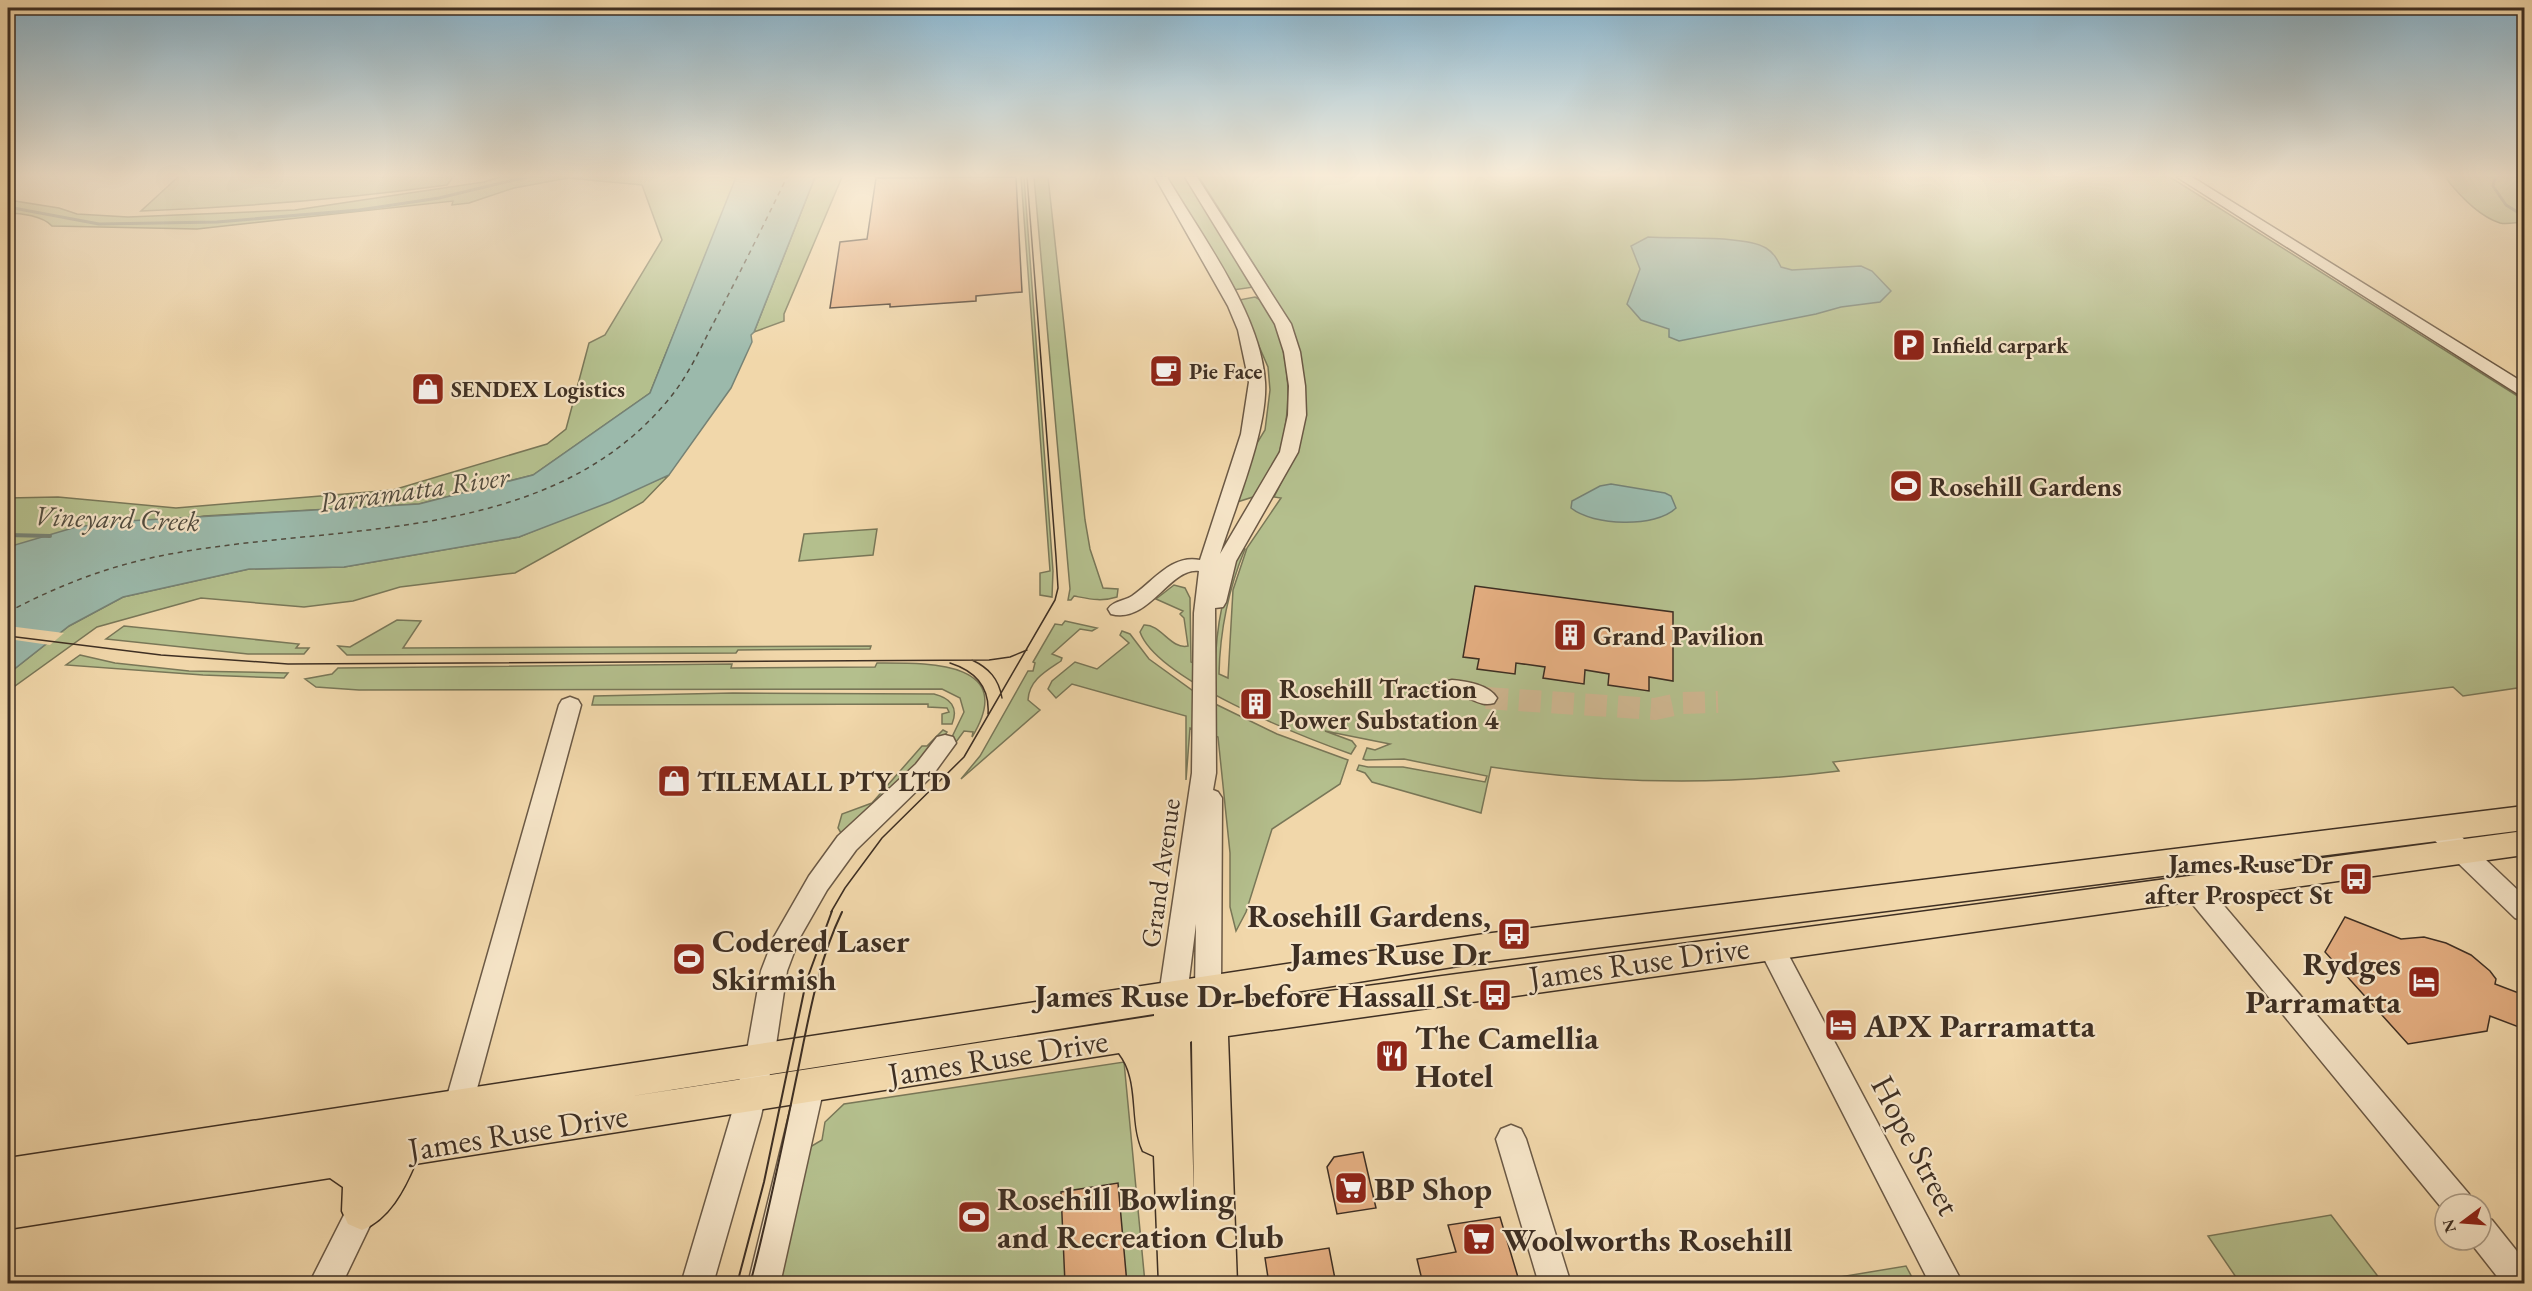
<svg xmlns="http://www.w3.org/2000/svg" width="2532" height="1291" font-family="'EB Garamond',serif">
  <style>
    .green { fill: #b4bf8d; stroke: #797758; stroke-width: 1.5 }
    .water { fill: #9bb9ab; stroke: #768275; stroke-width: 1.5 }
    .pier { fill: #f1d7aa }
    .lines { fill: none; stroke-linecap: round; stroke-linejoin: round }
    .stream-far1 { stroke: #768275; stroke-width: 3 }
    .stream { stroke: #768275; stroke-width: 4 }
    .ferry { stroke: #514b3e; stroke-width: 1.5; stroke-dasharray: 5 4.5; stroke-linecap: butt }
    .building { fill: #e4ae81; stroke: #3e2f23; stroke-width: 1.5 }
    .minor-tunnel { stroke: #cdb58f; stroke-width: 22; stroke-dasharray: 22 11; stroke-linecap: butt }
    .minor-casing { stroke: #6b5945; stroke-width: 3 }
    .major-casing { stroke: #3e2f23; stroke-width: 3 }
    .minor { fill: #f6e5c8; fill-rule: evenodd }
    .major { fill: #f1d7aa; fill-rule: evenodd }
    .tram-far1 { stroke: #3e2f23; stroke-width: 1.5 }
    .tram { stroke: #3e2f23; stroke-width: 2 }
    .labels { text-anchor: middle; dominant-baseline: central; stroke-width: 4.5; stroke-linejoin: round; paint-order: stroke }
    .far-poi-label { font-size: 22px; font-weight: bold; fill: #3e2f23; stroke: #f6e5c8; text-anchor: start }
    .poi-label { font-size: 27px; font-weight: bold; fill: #3e2f23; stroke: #f6e5c8; text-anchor: start }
    .street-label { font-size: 27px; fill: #3e2f23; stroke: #f6e5c8 }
    .water-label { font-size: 28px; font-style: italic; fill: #514b3e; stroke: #f6e5c8 }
    .near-poi-label { font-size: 33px; font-weight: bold; fill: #3e2f23; stroke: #f6e5c8; text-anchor: start }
    .near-street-label { font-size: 33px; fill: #3e2f23; stroke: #f6e5c8 }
  </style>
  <rect width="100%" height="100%" fill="#f1d7aa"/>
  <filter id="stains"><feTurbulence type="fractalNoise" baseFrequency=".00333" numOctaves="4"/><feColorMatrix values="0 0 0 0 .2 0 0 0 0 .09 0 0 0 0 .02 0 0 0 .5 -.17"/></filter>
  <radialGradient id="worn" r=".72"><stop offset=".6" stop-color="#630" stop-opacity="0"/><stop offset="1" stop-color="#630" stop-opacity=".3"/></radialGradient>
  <!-- green -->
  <path class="green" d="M178,177H453L447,185C345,199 244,207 141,211Z
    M500,177H737L650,393L533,475L419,504L204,516L8,549V498L58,497L176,508L393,490L547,444L566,429L589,343L605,335L662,240L642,185L568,178L514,188L469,203L452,205L453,201L197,229L52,226C43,216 21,213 8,213V200L59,208L77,214L128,217L295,210L484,182Z
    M815,177H842L784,314V321L754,332Z
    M1021,177H1024L1053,571L1052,597L1040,595V573L1050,571Z
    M1034,177H1048L1085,520L1090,549L1103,588L1118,589L1117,597C1101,602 1090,599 1074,596L1071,600H1068L1070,589Z
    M1164,177H1186L1254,287L1233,290Z
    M1199,177H2170L2524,400V687L2463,696L2453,687L1833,762L1839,771C1722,786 1608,784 1491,767L1481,813L1372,782L1365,773L1357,770L1359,765L1368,767H1403L1485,782L1487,776L1404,759L1366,760L1363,759L1367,748L1375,750L1390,744L1325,731L1352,741L1356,746L1351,754C1303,737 1157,680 1140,632L1144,625C1161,624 1171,650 1188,646L1184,618L1180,614L1183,611L1156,599L1174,585L1185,588L1190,598L1191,662L1215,672C1216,626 1223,587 1243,546L1245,549C1228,590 1220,629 1219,674L1228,678L1233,590L1247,548L1281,498L1274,497L1289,467L1302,407L1268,287Z
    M2445,177H2524V222C2517,222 2507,225 2500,223C2478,216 2459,195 2445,177Z
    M1255,297C1265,301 1267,309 1272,318C1291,358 1292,408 1280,450C1276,466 1264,482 1256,496L1234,503L1254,448L1265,430L1270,390L1268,367L1239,300Z
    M669,475L643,502L515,573L400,587L353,601L304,607L201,598L97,627L8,691V674L69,626L123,597L249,569L344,567L519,537Z
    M877,529L873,555L799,561L804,534Z
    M397,620L421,621L403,648L871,646L870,649L738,650L736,653L347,655L338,646L350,647Z
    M1065,621L1097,628L1092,631L1080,629L1052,654L1062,658L1061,661C1046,671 1029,680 1028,700L1040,710L961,779L980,756L1028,671H1033L1035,663L1033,662L1055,624L1062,625Z
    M124,626L299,644L296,648H309L304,654H248L106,639Z
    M1122,631L1130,634L1149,659L1203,698L1277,734L1348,760L1340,784L1272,829L1246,912L1236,931L1230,907V853L1218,737L1190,728L1186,780V716L1072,684L1056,698L1048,689L1052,681L1075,662L1097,669L1129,643L1120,635Z
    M80,655L115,663L189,671L288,673L284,678L203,675L66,665Z
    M877,663C926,663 1019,660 972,737L973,732L964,731L937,768L964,712L960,698L942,689L359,690L316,687L305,679L332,674L338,668L732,664L731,668L875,667Z
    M733,693L934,694C950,698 959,707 952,724H942V714L949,712L947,708L928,707V704L592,705L594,696Z
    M943,730L947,732L937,749L841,833L838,828L842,814L872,803L922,746H927Z
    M1124,1062L1145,1283L774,1284L810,1147L822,1140L825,1122L844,1104Z
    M2331,1215L2383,1283H2240L2208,1236Z
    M1906,1266L1915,1283H1804Z"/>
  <!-- water -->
  <path class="water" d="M736,177H815L754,332L751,335L752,342L731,388L669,475L610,502L519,537L344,567L249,569L123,597L69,626L8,674V547L76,527L127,521L419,504L533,475L650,393Z
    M1648,237C1677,239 1745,235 1766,248C1774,253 1777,259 1781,267L1792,270L1861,266L1872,271L1891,291L1880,302L1841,307L1816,314L1679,341L1669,337V329L1641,320L1627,304L1640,269L1631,246Z
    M1611,484L1665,493L1671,496L1676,508C1656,528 1593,526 1571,508L1572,501L1600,486Z"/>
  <!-- pier -->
  <path class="pier" d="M8,626L64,633L50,645L8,639Z"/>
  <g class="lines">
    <!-- stream-far1 -->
    <path class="stream-far1" d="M2495,177L2493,186L2506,205L2524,216
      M8,207L99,224L217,222L359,210L439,198L526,177"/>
    <!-- stream -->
    <path class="stream" d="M8,535L50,536"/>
    <!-- ferry -->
    <path class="ferry" d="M8,612C61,584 116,563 176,553C343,523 550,544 669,399C688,376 700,349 713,324C739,275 763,226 787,177"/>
  </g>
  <!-- building -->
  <path class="building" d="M1016,177L1022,292L976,296V301L890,307V304L830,308L840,242L867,239L876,178Z
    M1475,586L1673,612V681L1649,677V691L1608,685L1609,674L1585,670L1584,684L1543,678L1545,667L1516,663L1515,674L1477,669L1479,659L1463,657Z
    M2345,917L2401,939L2424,937L2446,943L2471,955L2490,971L2496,979L2495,984L2524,995V1029L2490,1016L2487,1031L2408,1044L2325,952Z
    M1363,1152L1376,1208L1337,1214L1327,1167L1334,1157Z
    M1118,1183L1127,1284H1065L1061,1192Z
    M1500,1217L1520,1284H1423L1417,1259L1456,1252L1448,1225Z
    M1329,1248L1336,1284H1269L1265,1258Z"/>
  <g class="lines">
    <!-- minor-tunnel -->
    <path class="minor-tunnel" d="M1486,698L1655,709L1683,703L1718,702"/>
    <defs>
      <path id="minor" d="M1155,177H1167C1201,235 1261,314 1265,382C1268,429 1235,507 1220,554L1280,452L1288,415L1289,386L1284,352L1275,324L1185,177H1197L1291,324L1300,352L1305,386L1306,415L1298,452L1236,561L1226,602L1223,607L1215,608L1216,773L1213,790L1218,792L1222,798L1221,990L1218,998L1208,1001L1198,998L1195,990L1196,924L1187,995L1183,1003L1173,1006L1163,1003L1159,995L1192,773L1194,613L1199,571C1169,567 1150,624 1111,614L1108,609C1113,601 1124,601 1132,596C1153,582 1171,554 1200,560L1241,434L1249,382L1238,330L1228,306Z
        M2177,177H2192L2524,383V395L2518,394Z
        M1452,680C1466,681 1489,685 1497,698L1494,703C1480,707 1473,698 1461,696C1451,694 1441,698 1431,695L1428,690L1431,685Z
        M570,697L578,700L581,705L472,1107L468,1116L458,1120L448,1116L444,1107L559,705L562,700Z
        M945,735L953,737L956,743L932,776L856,850L827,890L799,939L787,971L776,1045L761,1116L713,1284H681L731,1116L748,1045L761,971L774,937L809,876L838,836L916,764L937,737Z
        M2438,820L2447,823L2524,896V921L2515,918L2429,835L2426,829L2429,823Z
        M2194,878L2203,881L2469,1194L2473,1204H2445V1212L2185,895L2181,888L2185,881Z
        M1770,934L1779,937L1963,1284H1930L1757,945L1761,937Z
        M810,1074L820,1078L824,1087L780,1284H748L796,1087L800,1078Z
        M1511,1125L1521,1129L1526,1139L1571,1284H1539L1496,1139L1501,1129Z
        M362,1196L373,1201L377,1211L342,1284H309L351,1201Z
        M2481,1216L2492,1220L2524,1260V1284H2503L2470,1242L2481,1240Z"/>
      <path id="major" d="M2524,806V830L1484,962L1225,1003L1226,1005L2524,831V855L1228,1036L1237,1284H1159L1154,1156L1143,1151C1129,1121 1141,1081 1119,1053L415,1164C404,1190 389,1219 362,1230L348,1224L342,1211L343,1187L330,1178L8,1229V1158L1484,934ZM1154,1014V1016L626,1097ZM1192,1041L1194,1208L1190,1042Z"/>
    </defs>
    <!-- minor casing -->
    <use href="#minor" class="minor-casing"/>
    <!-- major casing -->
    <use href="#major" class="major-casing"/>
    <!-- minor -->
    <use href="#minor" class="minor"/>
    <!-- major -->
    <use href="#major" class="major"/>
    <!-- tram-far1 -->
    <path class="tram-far1" d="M8,636L161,655L288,664L989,660L1010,657L1027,650
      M972,660C989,668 999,679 1002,698
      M950,663C975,671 990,686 988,714
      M831,912L845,888L882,838L964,757L1055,600L1058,588L1056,557L1027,177"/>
    <!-- tram -->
    <path class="tram" d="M737,1284L764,1182L806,982L832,911
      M750,1284C769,1213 783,1142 798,1070C809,1016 818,962 842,912"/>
  </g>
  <!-- sky -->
  <linearGradient id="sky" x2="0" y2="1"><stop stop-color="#89b6d0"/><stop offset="0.49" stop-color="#f9edd9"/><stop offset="1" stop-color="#f9edd9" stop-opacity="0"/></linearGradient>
  <rect width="2532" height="358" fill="url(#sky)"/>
  <!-- icons -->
  <defs>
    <symbol id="parking-square" viewBox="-11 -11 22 22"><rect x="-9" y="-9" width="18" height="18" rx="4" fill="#8f2418" stroke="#f6e5c8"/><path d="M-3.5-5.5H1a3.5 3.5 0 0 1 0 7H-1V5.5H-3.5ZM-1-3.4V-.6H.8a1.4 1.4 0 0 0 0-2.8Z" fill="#fff"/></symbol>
    <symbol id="cafe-square" viewBox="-11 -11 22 22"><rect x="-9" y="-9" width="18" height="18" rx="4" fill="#8f2418" stroke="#f6e5c8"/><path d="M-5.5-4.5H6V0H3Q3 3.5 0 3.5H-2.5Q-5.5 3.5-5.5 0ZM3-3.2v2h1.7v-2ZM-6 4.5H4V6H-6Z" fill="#fff"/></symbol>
    <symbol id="shop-square" viewBox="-11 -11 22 22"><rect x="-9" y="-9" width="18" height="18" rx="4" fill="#8f2418" stroke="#f6e5c8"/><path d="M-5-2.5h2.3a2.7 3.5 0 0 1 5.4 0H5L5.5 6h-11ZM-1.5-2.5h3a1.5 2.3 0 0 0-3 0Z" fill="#fff"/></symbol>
    <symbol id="stadium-square" viewBox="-11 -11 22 22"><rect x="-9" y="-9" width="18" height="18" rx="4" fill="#8f2418" stroke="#f6e5c8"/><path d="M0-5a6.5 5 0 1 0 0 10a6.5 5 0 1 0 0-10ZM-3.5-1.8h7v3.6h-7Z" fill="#fff"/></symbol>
    <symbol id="building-square" viewBox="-11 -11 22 22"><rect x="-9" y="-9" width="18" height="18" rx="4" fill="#8f2418" stroke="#f6e5c8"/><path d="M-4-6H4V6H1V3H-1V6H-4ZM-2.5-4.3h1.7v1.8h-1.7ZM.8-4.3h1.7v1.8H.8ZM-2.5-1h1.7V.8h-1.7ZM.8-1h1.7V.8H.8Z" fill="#fff"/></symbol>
    <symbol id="bus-square" viewBox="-11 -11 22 22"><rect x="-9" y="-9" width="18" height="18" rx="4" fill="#8f2418" stroke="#f6e5c8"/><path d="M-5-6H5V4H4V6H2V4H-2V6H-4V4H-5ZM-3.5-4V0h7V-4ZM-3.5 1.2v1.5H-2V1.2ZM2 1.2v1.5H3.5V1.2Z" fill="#fff"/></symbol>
    <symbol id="hotel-square" viewBox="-11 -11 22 22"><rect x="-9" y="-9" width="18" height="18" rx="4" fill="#8f2418" stroke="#f6e5c8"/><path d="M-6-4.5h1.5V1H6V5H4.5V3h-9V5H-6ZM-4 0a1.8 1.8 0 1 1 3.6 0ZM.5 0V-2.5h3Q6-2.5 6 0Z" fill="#fff"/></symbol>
    <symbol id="restaurant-square" viewBox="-11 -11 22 22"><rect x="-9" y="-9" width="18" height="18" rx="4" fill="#8f2418" stroke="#f6e5c8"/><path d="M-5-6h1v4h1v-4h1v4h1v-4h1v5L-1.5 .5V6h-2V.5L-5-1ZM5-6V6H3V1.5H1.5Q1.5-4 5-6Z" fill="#fff"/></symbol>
    <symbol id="supermarket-square" viewBox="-11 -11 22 22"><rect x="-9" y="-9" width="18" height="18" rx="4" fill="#8f2418" stroke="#f6e5c8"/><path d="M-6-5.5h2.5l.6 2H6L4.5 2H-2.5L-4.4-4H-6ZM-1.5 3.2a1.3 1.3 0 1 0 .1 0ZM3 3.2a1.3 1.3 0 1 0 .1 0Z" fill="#fff"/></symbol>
  </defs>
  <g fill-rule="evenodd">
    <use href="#parking-square" x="1890" y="326" width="38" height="38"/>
    <use href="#cafe-square" x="1147" y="352" width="38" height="38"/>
    <use href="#shop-square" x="409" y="370" width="38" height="38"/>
    <use href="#stadium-square" x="1887" y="467" width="38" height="38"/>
    <use href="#building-square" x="1551" y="616" width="38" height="38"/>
    <use href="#building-square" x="1237" y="685" width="38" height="38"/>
    <use href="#shop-square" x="655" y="762" width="38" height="38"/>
    <use href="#bus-square" x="2337" y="860" width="38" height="38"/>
    <use href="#bus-square" x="1495" y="915" width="38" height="38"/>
    <use href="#stadium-square" x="670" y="940" width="38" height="38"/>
    <use href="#hotel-square" x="2405" y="963" width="38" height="38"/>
    <use href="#bus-square" x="1476" y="976" width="38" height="38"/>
    <use href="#hotel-square" x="1822" y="1006" width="38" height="38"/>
    <use href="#restaurant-square" x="1373" y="1037" width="38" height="38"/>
    <use href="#supermarket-square" x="1332" y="1169" width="38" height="38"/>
    <use href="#stadium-square" x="955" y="1198" width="38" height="38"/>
    <use href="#supermarket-square" x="1460" y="1220" width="38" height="38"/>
  </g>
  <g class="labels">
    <!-- far-poi labels -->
    <g class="far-poi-label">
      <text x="1932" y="345">Infield carpark</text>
      <text x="1189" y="371">Pie Face</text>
      <text x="451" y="389">SENDEX Logistics</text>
    </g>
    <!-- poi labels -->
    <g class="poi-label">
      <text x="1929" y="486">Rosehill Gardens</text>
      <text x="1593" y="635">Grand Pavilion</text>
      <text x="1279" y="688">Rosehill Traction<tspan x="1279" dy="31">Power Substation 4</tspan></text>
      <text x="697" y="781">TILEMALL PTY LTD</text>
      <text x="2333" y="863" text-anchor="end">James Ruse Dr<tspan x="2333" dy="31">after Prospect St</tspan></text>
    </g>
    <!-- street labels -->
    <g class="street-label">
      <text transform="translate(1160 873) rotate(-82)">Grand Avenue</text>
    </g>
    <!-- water labels -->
    <g class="water-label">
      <text transform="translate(414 489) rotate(-8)">Parramatta River</text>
      <text transform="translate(117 518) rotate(2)">Vineyard Creek</text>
    </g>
    <!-- near-poi labels -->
    <g class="near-poi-label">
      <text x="1491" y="915" text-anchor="end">Rosehill Gardens,<tspan x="1491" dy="38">James Ruse Dr</tspan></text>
      <text x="712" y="940">Codered Laser<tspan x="712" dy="38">Skirmish</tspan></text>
      <text x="2401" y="963" text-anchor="end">Rydges<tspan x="2401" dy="38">Parramatta</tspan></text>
      <text x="1472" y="995" text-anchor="end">James Ruse Dr before Hassall St</text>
      <text x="1864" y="1025">APX Parramatta</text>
      <text x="1415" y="1037">The Camellia<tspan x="1415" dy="38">Hotel</tspan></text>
      <text x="1374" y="1188">BP Shop</text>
      <text x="997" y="1198">Rosehill Bowling<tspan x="997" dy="38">and Recreation Club</tspan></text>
      <text x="1502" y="1239">Woolworths Rosehill</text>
    </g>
    <!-- near-street labels -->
    <g class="near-street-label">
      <text transform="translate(1639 962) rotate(-8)">James Ruse Drive</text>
      <text transform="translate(998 1057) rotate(-9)">James Ruse Drive</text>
      <text transform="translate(518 1132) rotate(-9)">James Ruse Drive</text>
      <text transform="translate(1916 1145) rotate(62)">Hope Street</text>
    </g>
  </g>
  <!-- margin -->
  <rect width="2532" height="1291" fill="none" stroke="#f1d7aa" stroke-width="30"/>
  <rect x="9" y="9" width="2514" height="1273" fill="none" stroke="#3e2f23" stroke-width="3"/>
  <rect x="15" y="15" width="2502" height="1261" fill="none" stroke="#3e2f23" stroke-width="1.5"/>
  <!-- north arrow -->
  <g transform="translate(2463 1222) rotate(254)"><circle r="28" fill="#f6e5c8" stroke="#ac9c86" stroke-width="1.5"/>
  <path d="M0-4.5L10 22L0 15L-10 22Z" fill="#8f2418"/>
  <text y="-9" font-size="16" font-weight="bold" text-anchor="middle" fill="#3e2f23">N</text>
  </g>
  <rect width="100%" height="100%" filter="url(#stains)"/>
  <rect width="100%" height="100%" fill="url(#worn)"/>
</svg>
